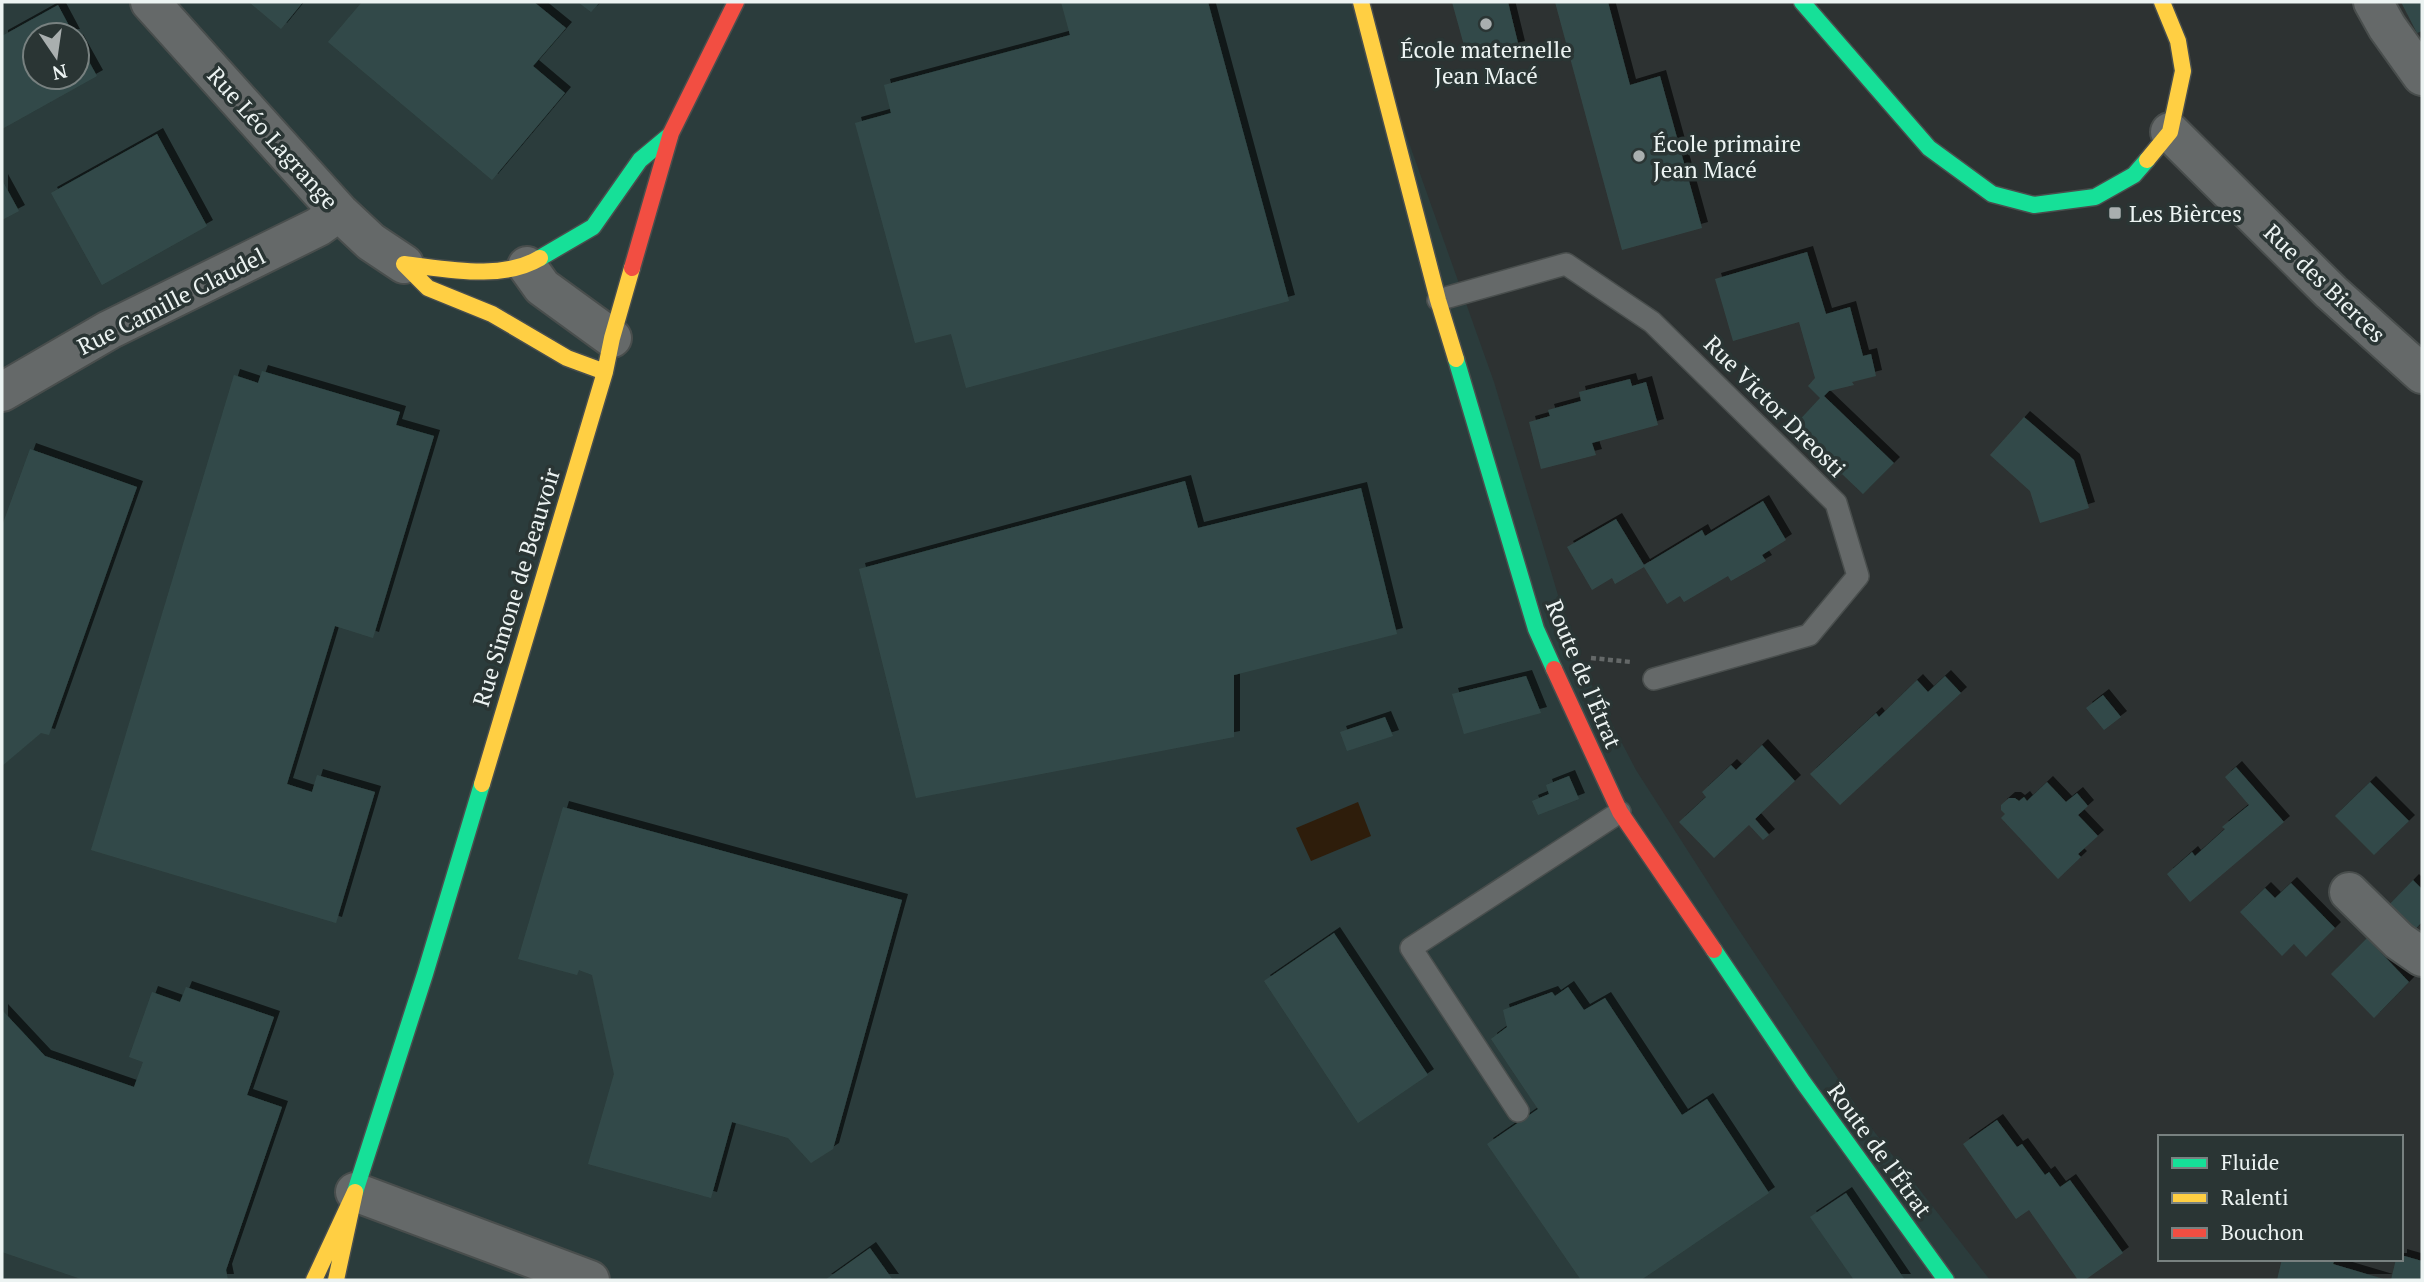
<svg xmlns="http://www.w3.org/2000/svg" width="2424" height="1282" font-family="'PT Serif',serif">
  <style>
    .built { fill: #2b3c3c; fill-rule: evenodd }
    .water { fill: #2e1d0b }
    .building { fill: #334a49; filter: url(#shadow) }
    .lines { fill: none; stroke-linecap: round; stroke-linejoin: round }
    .lane-casing { stroke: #494e4d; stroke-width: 24 }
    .street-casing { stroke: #494e4d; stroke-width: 42 }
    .fast-casing { stroke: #494e4d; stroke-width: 19 }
    .slow-casing { stroke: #494e4d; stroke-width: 19 }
    .jam-casing { stroke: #494e4d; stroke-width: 19 }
    .path { stroke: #646868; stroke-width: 4.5; stroke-dasharray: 5 3.5; stroke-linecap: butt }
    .lane { stroke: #656969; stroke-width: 21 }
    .street { stroke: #656969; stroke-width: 38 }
    .fast { stroke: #16e098; stroke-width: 16 }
    .slow { stroke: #ffcf43; stroke-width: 16 }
    .jam { stroke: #f24e42; stroke-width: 16 }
    .poi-dot { fill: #a9afaf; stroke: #2a3534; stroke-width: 2.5 }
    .labels { text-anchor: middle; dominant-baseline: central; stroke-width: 7; stroke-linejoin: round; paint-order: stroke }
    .poi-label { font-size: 23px; fill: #ecf3f2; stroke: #2a3534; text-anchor: start }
    .street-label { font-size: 23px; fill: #ecf3f2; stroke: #2a3534 }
  </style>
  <defs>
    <filter id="shadow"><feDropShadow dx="6" dy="-6" stdDeviation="0" flood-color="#0009"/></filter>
  </defs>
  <rect width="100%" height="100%" fill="#2d3232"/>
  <!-- built -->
  <path class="built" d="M2,2H1359L1494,382L1576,655L1636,770L1729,915L1869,1125L1990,1280H2ZM35,35H77V77H35Z"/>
  <!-- water -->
  <path class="water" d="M1358,802L1371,836L1311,861L1296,828Z"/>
  <!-- building -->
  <path class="building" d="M249,2H303L281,29Z
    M362,2H534L566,28L533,66L565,93L492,180L328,42Z
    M578,2H600L591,12Z
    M1061,2H1208L1289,301L966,388L951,334L915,343L855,123L891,113L884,85L1070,35Z
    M1452,2H1508L1519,47L1468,60Z
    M1555,2H1608L1630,85L1660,76L1702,228L1622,250Z
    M2401,2H2422V31L2417,33Z
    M58,5L74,35H35V77H77V40L97,76L2,129V36Z
    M157,134L207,226L102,285L51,193Z
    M2,180L19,211L2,220Z
    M1807,252L1826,314L1850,307L1863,356L1871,354L1876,376L1852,382L1854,385L1829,391L1824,396L1894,463L1863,494L1842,474L1836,479L1809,454L1814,448L1793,427L1820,398L1808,386L1815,378L1799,322L1733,341L1715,279Z
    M262,371L400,412L396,425L434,436L373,638L335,626L287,784L312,792L317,775L375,792L336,923L91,850L234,375L258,383Z
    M1630,379L1632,386L1646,382L1658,425L1592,443L1596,455L1541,469L1529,422L1550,416L1548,410L1581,401L1579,392Z
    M2024,417L2074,460L2089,508L2040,523L2030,491L1990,455Z
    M30,449L137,487L49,735L41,733L2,766V526Z
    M1185,481L1198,528L1361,488L1397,634L1234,675V737L916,798L859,569Z
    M1763,501L1786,540L1762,555L1766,561L1731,581L1728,576L1684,602L1680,596L1667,604L1644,567L1615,584L1612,578L1592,590L1567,547L1616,519L1644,565L1702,530L1705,536Z
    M1526,676L1541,713L1464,734L1452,694Z
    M1945,676L1961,693L1840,805L1810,774L1876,713L1879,717L1917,680L1928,692Z
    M2103,695L2121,717L2104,730L2086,708Z
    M1385,717L1393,736L1347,751L1340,732Z
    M1762,745L1795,781L1755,819L1769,835L1763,840L1749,825L1714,858L1679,822L1706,797L1702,792L1731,765L1736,770Z
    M2236,767L2284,822L2190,902L2167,874L2192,852L2195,856L2225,829L2222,827L2249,805L2225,777Z
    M1569,776L1579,799L1538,815L1532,801L1549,794L1546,785Z
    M2047,782L2066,802L2077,793L2088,806L2078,815L2098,836L2078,854L2081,857L2058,879L2001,818L2005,814L2001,810V805L2009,798H2015L2019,801L2024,797L2027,801Z
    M2370,782L2409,821L2374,855L2335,816Z
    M563,807L902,900L833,1149L811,1163L788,1138L732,1122L711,1198L588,1164L614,1074L592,975L579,970L577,975L518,959Z
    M2413,880L2422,889V922L2411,934L2386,908Z
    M2291,883L2335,928L2306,957L2294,944L2282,956L2240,912L2265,888L2275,898Z
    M1334,933L1428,1075L1358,1123L1264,981Z
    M2367,938L2409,982L2374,1018L2331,974Z
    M186,987L274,1017L247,1095L282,1107L226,1270L228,1280H84L2,1252V1010L45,1056L134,1087L143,1062L129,1057L152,992L180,1002Z
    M1568,987L1584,1010L1605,998L1682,1115L1707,1099L1769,1193L1641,1280H1581L1487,1144L1538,1109L1491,1039L1507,1027L1503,1010L1552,992L1555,996Z
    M1997,1120L2017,1147L2022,1144L2045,1175L2049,1172L2060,1187L2070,1180L2123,1253L2085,1280H2078L2029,1210L2016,1219L1963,1144Z
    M1846,1193L1905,1280H1854L1810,1217Z
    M870,1248L893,1280H825Z
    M2401,1255L2422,1261V1280H2391L2396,1259H2401Z
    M2282,1259H2335L2333,1264L2387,1280H2277Z"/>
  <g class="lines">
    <defs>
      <path id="lane" d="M1438,300L1566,264L1652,322L1836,503L1858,576L1809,635L1654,679
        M1518,1111L1411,948L1620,812"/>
      <path id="street" d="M150,2L339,212L371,242L404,264
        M2373,2L2387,27L2422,76
        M2170,132L2331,292L2422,374
        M527,266L542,287L612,338
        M2,392L109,330L318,227L339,212
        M2349,892L2399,941L2422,957
        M355,1192L590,1280"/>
      <path id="fast" d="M1802,2L1929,148L1992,194L2034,205L2095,197L2134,175L2147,160
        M540,258L593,227L640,160L670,135
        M1456,359L1536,629L1554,669
        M1714,950L1803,1082L1946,1280
        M355,1192L425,974L482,784"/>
      <path id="slow" d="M1361,2L1438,300L1456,359
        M2147,160L2170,132L2183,71L2178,41L2162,2
        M540,258C501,281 447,269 404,264L428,288L492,314L567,358L605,372
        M482,784L605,372L612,338L632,268
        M314,1280L355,1192L336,1280"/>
      <path id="jam" d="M632,268L671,133L736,2
        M1554,669L1620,812L1714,950"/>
    </defs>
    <!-- lane casing -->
    <use href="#lane" class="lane-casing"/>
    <!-- street casing -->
    <use href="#street" class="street-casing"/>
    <!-- fast casing -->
    <use href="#fast" class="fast-casing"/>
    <!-- slow casing -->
    <use href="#slow" class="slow-casing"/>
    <!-- jam casing -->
    <use href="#jam" class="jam-casing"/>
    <!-- path -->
    <path class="path" d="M1591,658L1631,662"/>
    <!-- lane -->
    <use href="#lane" class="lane"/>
    <!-- street -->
    <use href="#street" class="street"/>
    <!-- fast -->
    <use href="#fast" class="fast"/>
    <!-- slow -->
    <use href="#slow" class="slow"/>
    <!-- jam -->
    <use href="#jam" class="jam"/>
  </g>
  <!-- markers -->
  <g class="poi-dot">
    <circle cx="1486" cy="24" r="7"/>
    <circle cx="1639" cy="156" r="7"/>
    <rect x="2108" y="206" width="14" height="14" rx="3.5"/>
  </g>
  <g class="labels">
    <!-- poi labels -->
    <g class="poi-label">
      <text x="1486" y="49" text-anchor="middle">École maternelle<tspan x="1486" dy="26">Jean Macé</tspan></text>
      <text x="1653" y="143">École primaire<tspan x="1653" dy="26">Jean Macé</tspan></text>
      <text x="2129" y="213">Les Bièrces</text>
    </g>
    <!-- street labels -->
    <g class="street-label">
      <text transform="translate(273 138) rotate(48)">Rue Léo Lagrange</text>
      <text transform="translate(2325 283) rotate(44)">Rue des Bierces</text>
      <text transform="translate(171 301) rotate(-27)">Rue Camille Claudel</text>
      <text transform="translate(1775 406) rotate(45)">Rue Victor Dreosti</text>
      <text transform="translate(516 587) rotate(-73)">Rue Simone de Beauvoir</text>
      <text transform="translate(1584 674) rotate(67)">Route de l'Étrat</text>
      <text transform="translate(1880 1150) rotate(54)">Route de l'Étrat</text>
    </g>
  </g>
  <!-- border -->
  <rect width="2424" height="1282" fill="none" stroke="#ecf3f2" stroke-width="7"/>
  <!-- legend -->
  <rect x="2158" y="1135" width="245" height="126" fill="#2a3534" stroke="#788180" stroke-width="2"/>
  <rect x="2172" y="1158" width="35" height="10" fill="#16e098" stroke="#788180" stroke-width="2"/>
  <text x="2221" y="1170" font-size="21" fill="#ecf3f2">Fluide</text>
  <rect x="2172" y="1193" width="35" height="10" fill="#ffcf43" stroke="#788180" stroke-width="2"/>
  <text x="2221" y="1205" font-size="21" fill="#ecf3f2">Ralenti</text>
  <rect x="2172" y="1228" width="35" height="10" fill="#f24e42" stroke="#788180" stroke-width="2"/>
  <text x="2221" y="1240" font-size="21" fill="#ecf3f2">Bouchon</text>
  <!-- north arrow -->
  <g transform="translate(56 56) rotate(167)"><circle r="33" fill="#2a3534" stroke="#788180" stroke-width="2"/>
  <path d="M0-5L12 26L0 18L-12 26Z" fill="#a9afaf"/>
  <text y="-10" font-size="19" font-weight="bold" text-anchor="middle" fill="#ecf3f2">N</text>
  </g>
</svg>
